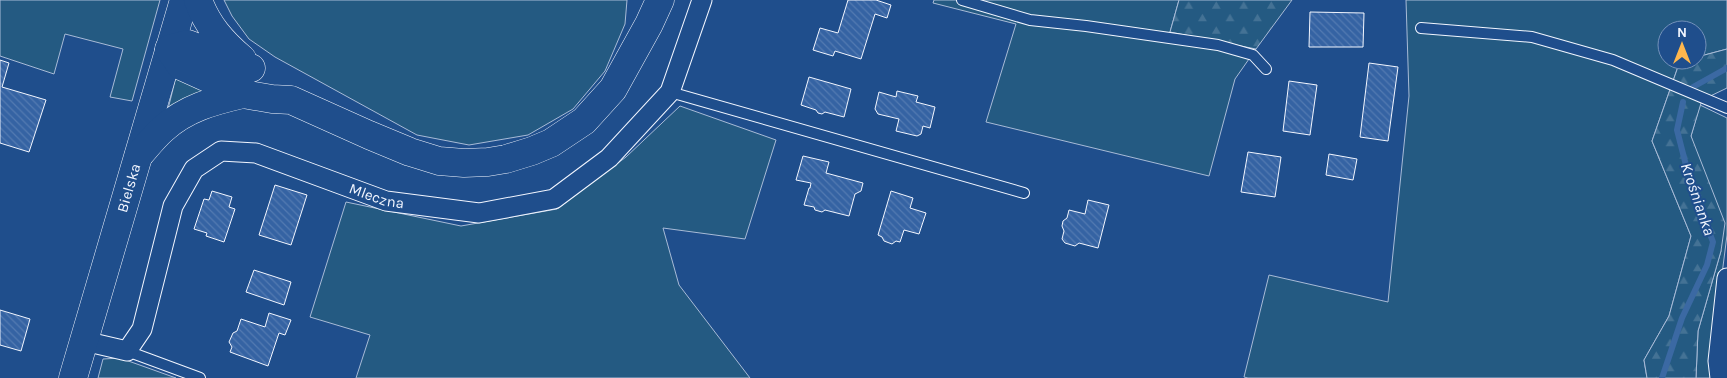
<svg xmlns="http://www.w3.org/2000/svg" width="1727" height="378" font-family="Karla,sans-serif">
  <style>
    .grass { fill: #245a82; stroke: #a8bbd7 }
    .forest { fill: url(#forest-firs); stroke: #a8bbd7 }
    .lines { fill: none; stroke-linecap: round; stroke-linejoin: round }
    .stream { stroke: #3b69a3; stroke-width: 6 }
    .building { fill: url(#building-back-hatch); stroke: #f2f6ff }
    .lane-casing { stroke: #f2f6ff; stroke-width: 12 }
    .street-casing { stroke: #f2f6ff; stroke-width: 21 }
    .secondary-casing { stroke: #f2f6ff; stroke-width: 29 }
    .highway-casing { stroke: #f2f6ff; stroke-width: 29 }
    .lane { stroke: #1f4e8c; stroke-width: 10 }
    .street { stroke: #1f4e8c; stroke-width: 19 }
    .secondary { stroke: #1f4e8c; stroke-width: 28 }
    .highway { stroke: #1f4e8c; stroke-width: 28 }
    .labels { text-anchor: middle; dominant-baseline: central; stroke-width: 4; stroke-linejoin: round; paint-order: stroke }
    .street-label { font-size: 15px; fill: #f2f6ff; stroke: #1f4e8c }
    .water-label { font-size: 16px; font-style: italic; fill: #f2f6ff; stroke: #1f4e8c }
  </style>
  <defs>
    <pattern id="forest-firs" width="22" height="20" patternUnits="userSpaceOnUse" patternTransform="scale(1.25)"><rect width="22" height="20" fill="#245a82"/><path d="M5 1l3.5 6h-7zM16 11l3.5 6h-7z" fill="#447295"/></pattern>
    <pattern id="building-back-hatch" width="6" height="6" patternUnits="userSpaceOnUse" patternTransform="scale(1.25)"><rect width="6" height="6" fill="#3563a3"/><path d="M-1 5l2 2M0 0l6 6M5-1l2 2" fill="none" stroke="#537ab1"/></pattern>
  </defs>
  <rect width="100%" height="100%" fill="#1f4e8c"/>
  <!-- grass -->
  <path class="grass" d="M0,0H160L132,101L110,97L123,49L65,34L54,74L0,56Z
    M224,0H627L625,24L605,71L573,109L528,135L469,145L417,135L275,57L249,39L232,16Z
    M934,0H1179L1170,32L1256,49L1235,79L1209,176L986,122L1016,24L933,3Z
    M1406,0H1727V49L1697,57V30H1667V60H1683L1680,61L1652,141L1691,236L1669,316L1644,360L1647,378H1248L1244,377L1269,275L1388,302L1409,96Z
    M176,77L210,88L168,109Z
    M1700,105L1727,118V235L1712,353L1714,378H1696L1698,331L1721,251L1691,136Z
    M680,106L776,140L745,239L663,228L679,285L750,378H356L370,335L310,317L346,202L461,226L557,209L626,157Z
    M120,358L176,378H98L103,359Z"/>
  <!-- forest -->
  <path class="forest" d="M1179,0H1292L1256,49L1170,32Z
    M1727,49V88L1702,100L1691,136L1725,223L1721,251L1698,331L1696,378H1647L1644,360L1669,316L1691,236L1652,141L1680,61L1697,60V57Z"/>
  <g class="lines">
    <!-- stream -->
    <path class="stream" d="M1693,87L1727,68
      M1662,378L1682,318L1707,265L1713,242L1690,181L1677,130L1683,102"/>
  </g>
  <!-- building -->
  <path class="building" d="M848,0H876L891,5L887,18L875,14L861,59L835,51L833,56L813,50L820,28L838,33Z
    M1310,12L1364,13L1363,47H1309Z
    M0,60L9,63L2,87L46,100L29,152L0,143Z
    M1369,63L1398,67L1388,141L1360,137Z
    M809,77L851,89L844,117L825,112L822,114L818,113L816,110L801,105Z
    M1289,81L1317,85L1310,135L1283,131Z
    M897,91L918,96L916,102L935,107L930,128L923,126L921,134L917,136L896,131L899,119L878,114L875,109L879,92L896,97Z
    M1248,152L1281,157L1275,197L1241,192Z
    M1329,154L1357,159L1353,180L1326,175Z
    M803,156L829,162L826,173L863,183L861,191L855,194L849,216L825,210L822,212L815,210L814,207L804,205L809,188H810L811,183L796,180Z
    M275,185L307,195L291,245L259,235Z
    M212,191L232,197L229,207L235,209L224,242L206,236L207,233L194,229L204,199L209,200Z
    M891,191L913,198L910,208L926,213L919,234L904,230L900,242L896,241L892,244L884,241L882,237L878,235Z
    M1088,200L1109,205L1098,248L1079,243L1075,246L1065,243L1062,239L1064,231L1062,226L1063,221L1067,218L1069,210L1085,214Z
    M254,270L291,282L284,305L246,292Z
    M0,310L30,319L21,351L0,345Z
    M269,313L291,320L285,335L279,333L268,366L230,352L232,347L229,342L233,333L237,331L241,319L265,327Z"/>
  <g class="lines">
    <defs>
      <path id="lane" d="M962,0L1030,20L1086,26L1218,45L1253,55L1266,69
        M1421,28L1532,37L1613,60L1727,108
        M670,92L1024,193
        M127,351L200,378"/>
      <g id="street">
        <path id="s1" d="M84,341L127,351L142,329L173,206L194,169L221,151L256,153L386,201L479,213L554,199L609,158L670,92L702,0"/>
        <path d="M1720,378L1718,361L1727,278"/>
      </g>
      <g id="secondary">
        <path id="s2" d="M73,378L184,0"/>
      </g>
      <path id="highway" d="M198,0C207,25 222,42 242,59
        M251,68L188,44L169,49L181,66L243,94L272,99L291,100L369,135L410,152L439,161L464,163L488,162L506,159L532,151L551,143L584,121L613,89L649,24L660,0
        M139,155C147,146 154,137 163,129C186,108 213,101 243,94"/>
    </defs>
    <!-- lane casing -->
    <use href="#lane" class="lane-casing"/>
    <!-- street casing -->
    <use href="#street" class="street-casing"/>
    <!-- secondary casing -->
    <use href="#secondary" class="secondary-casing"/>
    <!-- highway casing -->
    <use href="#highway" class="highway-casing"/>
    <!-- lane -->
    <use href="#lane" class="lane"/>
    <!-- street -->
    <use href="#street" class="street"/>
    <!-- secondary -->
    <use href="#secondary" class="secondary"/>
    <!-- highway -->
    <use href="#highway" class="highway"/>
  </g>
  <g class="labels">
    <!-- street labels -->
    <g class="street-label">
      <text stroke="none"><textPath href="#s2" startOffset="198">Bielska</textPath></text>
      <text stroke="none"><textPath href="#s1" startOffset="436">Mleczna</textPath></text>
    </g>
    <!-- water labels -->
    <g class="water-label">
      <text transform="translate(1698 199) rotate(71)">Krośnianka</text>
    </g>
  </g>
  <!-- north arrow -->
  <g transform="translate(1682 45)"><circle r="24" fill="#1f4e8c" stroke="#7391ba"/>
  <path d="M0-4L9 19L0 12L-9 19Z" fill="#ffb74d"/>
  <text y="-8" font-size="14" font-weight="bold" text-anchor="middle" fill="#f2f6ff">N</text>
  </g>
</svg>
